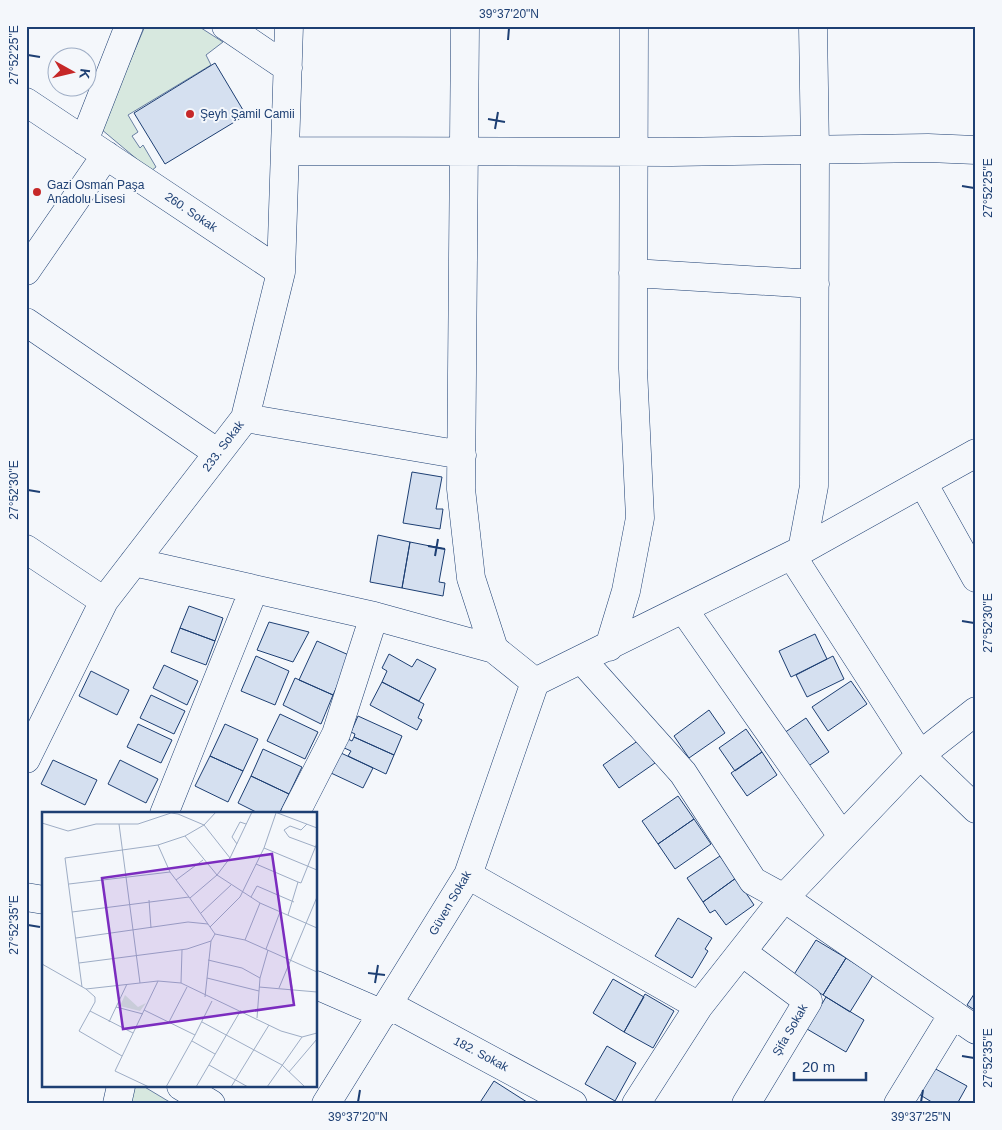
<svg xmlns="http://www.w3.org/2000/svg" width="1002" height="1130" font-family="Helvetica,sans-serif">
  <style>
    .green { fill: #d7e8df; stroke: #687fa3 }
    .building { fill: #d5e0f0; stroke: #1d3f73 }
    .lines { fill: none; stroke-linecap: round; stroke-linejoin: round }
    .minor-casing { stroke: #1d3f73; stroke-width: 29 }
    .minor { stroke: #f4f7fb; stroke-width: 28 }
    .ticks { fill: none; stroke: #1d3f73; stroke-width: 2 }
    .poi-dot { fill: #c62828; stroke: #f4f7fb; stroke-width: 2 }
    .labels { text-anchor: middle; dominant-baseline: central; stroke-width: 4; stroke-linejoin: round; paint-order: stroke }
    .poi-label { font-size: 12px; fill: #1d3f73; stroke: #f4f7fb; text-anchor: start }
    .street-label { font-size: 12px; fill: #1d3f73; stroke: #f4f7fb }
    .inset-road { fill: none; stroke: #9eadc5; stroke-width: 1 }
    .view { fill: #7b2cbf; fill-opacity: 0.15; stroke: #7b2cbf; stroke-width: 2.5 }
    .inset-edge { fill: none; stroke: #1d3f73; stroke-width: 2.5 }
    .neatline { fill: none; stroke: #1d3f73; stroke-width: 2 }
    .ticks-label { font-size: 12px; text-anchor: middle; fill: #1d3f73 }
  </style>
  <rect width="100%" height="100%" fill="#f4f7fb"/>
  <!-- green -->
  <path class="green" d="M145,26H198L223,42L206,55L211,65L128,115L138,132L132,136L140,148L143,145L156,167L151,171L101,129Z
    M135,1086H143L173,1104H130Z"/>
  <!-- building -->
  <path class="building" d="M215,63L246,115L165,164L134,113Z
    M412,472L442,477L436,509H443L440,529L403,523Z
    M378,535L410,542L402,588L370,582Z
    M410,542L445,549L439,582L445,583L443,596L402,588Z
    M189,606L223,618L215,641L180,628Z
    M269,622L309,632L293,662L257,650Z
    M180,628L215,641L206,665L171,652Z
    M815,634L827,659L791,677L779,651Z
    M317,641L351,656L333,695L299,680Z
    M389,654L412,667L417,659L436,669L419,701L382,682L387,671L382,668Z
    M256,656L289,671L275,705L241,691Z
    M833,656L844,679L807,697L796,675Z
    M164,665L198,681L187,705L153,688Z
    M91,671L129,690L117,715L79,696Z
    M295,678L333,695L321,724L283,705Z
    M851,681L867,704L828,731L812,707Z
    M382,682L424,704L418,718L422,720L417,730L370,705Z
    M151,695L185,711L174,734L140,718Z
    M709,710L725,733L689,758L674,736Z
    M280,714L318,732L305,759L267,741Z
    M358,716L402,736L394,755L354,737L355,734L351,732Z
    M806,718L829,752L807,767L784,733Z
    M138,724L172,740L161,763L127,747Z
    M225,724L258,739L243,771L210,756Z
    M746,729L762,752L735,771L719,748Z
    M354,737L394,755L386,774L348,756L351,751L342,747L346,738L352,741Z
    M639,740L655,763L619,788L603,765Z
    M263,749L302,767L289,794L251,776Z
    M762,752L777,775L747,796L731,773Z
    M341,753L373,768L363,788L331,773Z
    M210,756L243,771L228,802L195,786Z
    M53,760L97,780L85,805L41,784Z
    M120,760L158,779L146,803L108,784Z
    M251,776L289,794L279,814H260L238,803Z
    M678,796L694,819L658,844L642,821Z
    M694,819L711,844L675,869L658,844Z
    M720,856L736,878L703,902L687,878Z
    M736,878L754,905L726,925L715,910L710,913L703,902Z
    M678,918L712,938L705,949L708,951L692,978L655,956Z
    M816,940L846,958L823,995L793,976Z
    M846,958L873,975L850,1012L823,995Z
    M613,979L644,997L624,1032L593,1013Z
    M976,991V1011L967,1005Z
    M645,994L674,1011L653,1048L624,1032Z
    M826,997L864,1020L846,1052L807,1029Z
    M607,1046L636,1063L615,1101L585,1084Z
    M932,1067L967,1086L957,1104H935L917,1093Z
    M494,1081L530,1104H479Z"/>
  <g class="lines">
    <defs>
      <path id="minor" d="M226,26L288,68
        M465,26L461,489L471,578L494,649L535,682
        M26,102L281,272
        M84,141L129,26
        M285,151L672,152L928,148L976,150
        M26,271L106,155
        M633,273L815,284
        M26,322L218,453
        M245,418L462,455
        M923,483L976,578
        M26,549L104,601
        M802,550L976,453
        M792,556L920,755L976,711
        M134,562L374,616L494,649
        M684,610L842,836
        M609,647L626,591L640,518L633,369L634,26
        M582,660L683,773L753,881L784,898L976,1030
        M535,682L802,550L814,486L815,150L813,26
        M26,759L104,601L245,418L281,272L289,26
        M164,814L254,589
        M295,814L336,734L374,616
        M468,875L699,1006
        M26,897L44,900
        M742,952L808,1001L746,1104
        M316,985L383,1014
        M389,1005L573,1104
        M181,1086L211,1104
        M117,1104L121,1086
        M326,1104L468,875L535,682
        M636,1104L699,1006L784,898L920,755L976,809
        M898,1104L953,1014"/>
    </defs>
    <!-- minor casing -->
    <use href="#minor" class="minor-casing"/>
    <!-- minor -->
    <use href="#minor" class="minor"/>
  </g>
  <!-- ticks -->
  <path class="ticks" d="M508,40L509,28M28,55L40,57M488,119L505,122M495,129L498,112M962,186L974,188M28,490L40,492M428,546L445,549M435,556L438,539M962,621L974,623M28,925L40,927M368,973L385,975M375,983L378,965M962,1056L974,1058M358,1102L360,1090M921,1102L923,1090"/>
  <!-- markers -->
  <g class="poi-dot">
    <circle cx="190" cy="114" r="5"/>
    <circle cx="37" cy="192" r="5"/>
  </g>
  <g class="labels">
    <!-- poi labels -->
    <g class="poi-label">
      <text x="200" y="114">Şeyh Şamil Camii</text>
      <text x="47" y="185">Gazi Osman Paşa<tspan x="47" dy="14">Anadolu Lisesi</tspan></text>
    </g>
    <!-- street labels -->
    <g class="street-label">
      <text transform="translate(191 212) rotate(34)">260. Sokak</text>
      <text transform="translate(223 446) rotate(-53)">233. Sokak</text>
      <text transform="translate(450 903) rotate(-60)">Güven Sokak</text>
      <text transform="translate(790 1030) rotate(-60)">Şifa Sokak</text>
      <text transform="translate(481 1054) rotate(28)">182. Sokak</text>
    </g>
  </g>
  <!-- overview -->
  <g transform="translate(42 812)">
    <rect width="275" height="275" fill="#f4f7fb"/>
    <path d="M83,183L96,195L104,191L98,199L78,194Z" fill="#d7e8df"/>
    <path class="inset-road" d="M210,0L188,46L175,63L218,91L275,116M233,0L275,16M0,11L26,19L54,12H96L129,1L136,2L162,13L188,46M77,12L98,171M265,12L259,18L248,14L242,18L247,25L274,35M143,24L175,63L148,86M195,32L190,25L198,10L204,12M116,33L128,60L147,85M222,36L275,58M214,52L256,70M134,68L161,48M27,72L128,60M209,85L215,74L252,90M107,88L109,116M30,100L147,85L173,122M159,101L189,73M246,103L256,70L259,71L275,31M168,115L198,85L222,36L234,1M173,122L203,128L275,160M34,126L146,110L166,112M203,128L218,91M224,137L238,100M166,148L200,156L218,166M37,151L145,137L169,129L173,122M0,152L44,177L116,169L139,171L239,219L260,225L275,221M247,154L250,176M165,166L217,179M139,171L140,138M40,175L23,46L116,33L143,24L162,13L174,0M217,175L275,180M237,176L275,85M44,177L53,185V190L37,219L80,244M163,185L169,129M74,195L101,202M102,198L153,223L170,189M48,199L91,221M215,206L218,166L226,138M67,210L85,172M127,210L145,175M160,210L240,253L263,275M150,229L173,242M167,253L206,275M247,260L275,227M107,275L73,259L116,169M124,275L153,223M154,275L199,198M189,275L227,213M225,275L260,225"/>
    <path class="view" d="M230,42L252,193L81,217L60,66Z"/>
    <rect width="275" height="275" class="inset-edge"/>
  </g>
  <!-- border -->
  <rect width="1002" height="1130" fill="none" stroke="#f4f7fb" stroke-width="55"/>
  <!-- north arrow -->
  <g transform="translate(72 72) rotate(98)"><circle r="24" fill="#f4f7fb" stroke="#9eadc5"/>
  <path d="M0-4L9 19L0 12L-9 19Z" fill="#c62828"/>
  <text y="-8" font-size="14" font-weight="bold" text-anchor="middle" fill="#1d3f73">K</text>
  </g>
  <!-- scale -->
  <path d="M794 1072v8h72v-8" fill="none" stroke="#1d3f73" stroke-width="2.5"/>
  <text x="802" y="1072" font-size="15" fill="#1d3f73" stroke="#f4f7fb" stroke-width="4" paint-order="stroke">20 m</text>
  <rect x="28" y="28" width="946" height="1074" class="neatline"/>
  <g class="ticks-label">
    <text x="509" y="18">39°37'20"N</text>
    <text transform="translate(14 55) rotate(-90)" y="4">27°52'25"E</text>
    <text transform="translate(988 188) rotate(-90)" y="4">27°52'25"E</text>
    <text transform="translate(14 490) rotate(-90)" y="4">27°52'30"E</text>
    <text transform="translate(988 623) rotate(-90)" y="4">27°52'30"E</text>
    <text transform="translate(14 925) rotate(-90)" y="4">27°52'35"E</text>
    <text transform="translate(988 1058) rotate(-90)" y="4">27°52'35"E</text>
    <text x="358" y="1121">39°37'20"N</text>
    <text x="921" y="1121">39°37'25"N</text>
  </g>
</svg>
